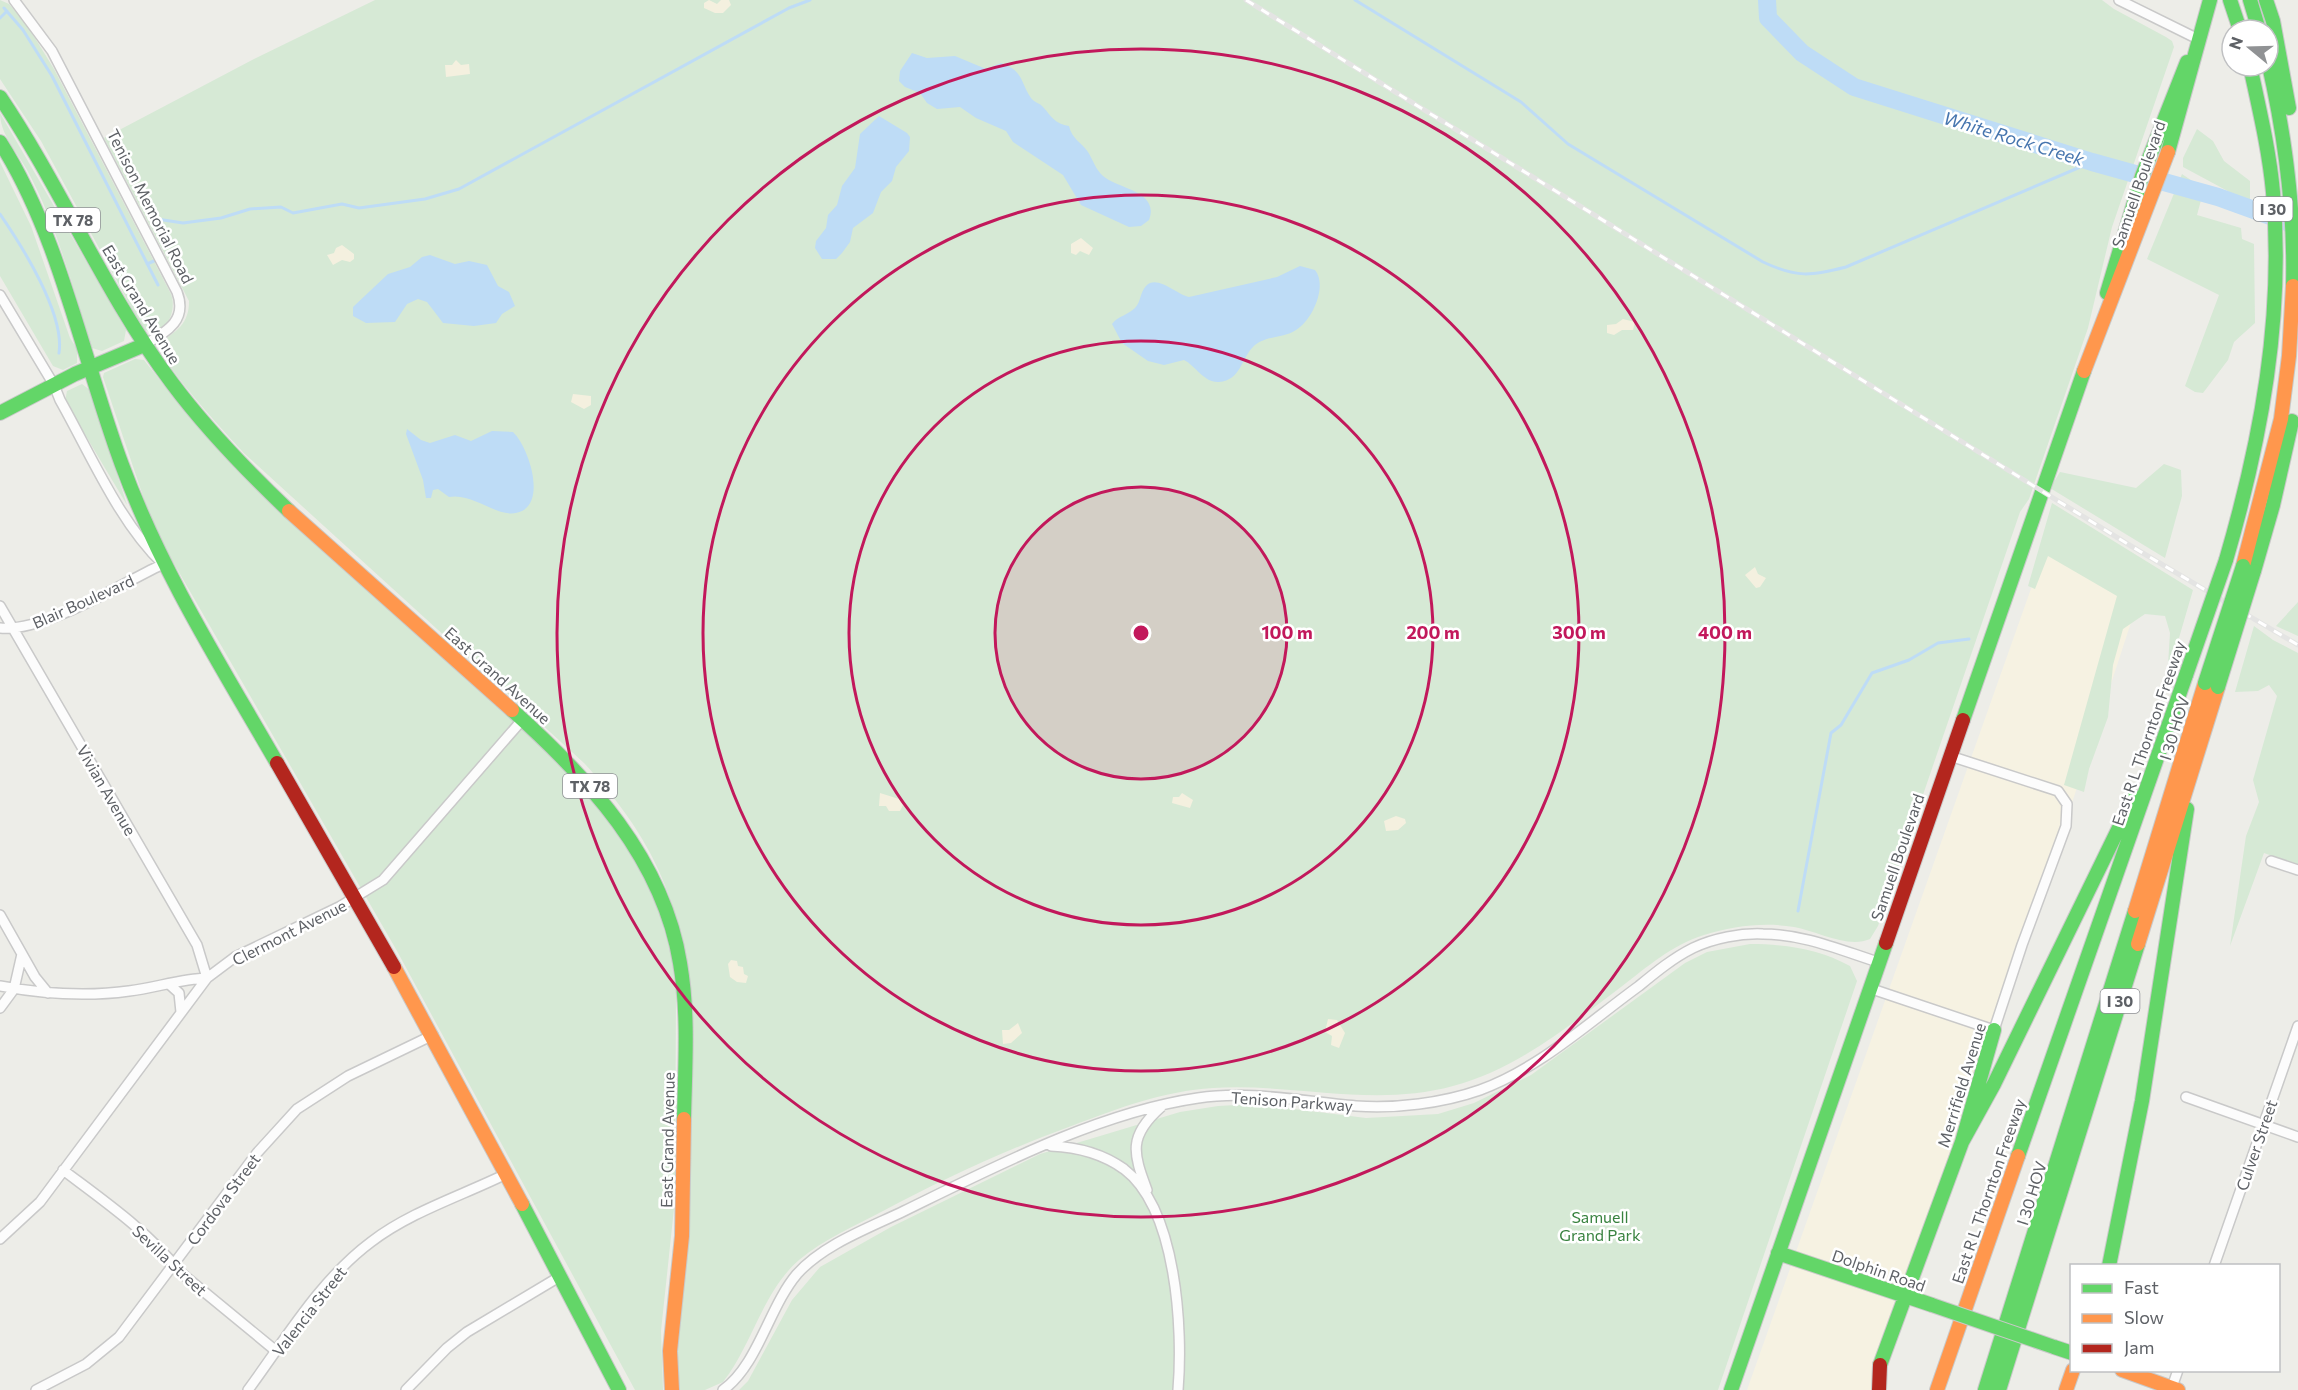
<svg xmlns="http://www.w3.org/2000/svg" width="2298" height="1390" font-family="Commissioner,sans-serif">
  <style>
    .commercial { fill: #f6f2e2 }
    .green { fill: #d6e9d5 }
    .sand { fill: #f4f0df }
    .water { fill: #bedcf6 }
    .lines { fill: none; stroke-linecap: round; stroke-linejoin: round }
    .stream { stroke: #bedcf6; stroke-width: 3 }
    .river { stroke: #bedcf6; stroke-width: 18 }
    .street-casing { stroke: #c9c9c9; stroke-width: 12 }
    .fast-casing { stroke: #c9c9c9; stroke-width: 16 }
    .slow-casing { stroke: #c9c9c9; stroke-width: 16 }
    .jam-casing { stroke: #c9c9c9; stroke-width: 16 }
    .street { stroke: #fcfcfc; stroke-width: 9 }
    .fast { stroke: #63d668; stroke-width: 14 }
    .slow { stroke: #ff974d; stroke-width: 14 }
    .jam { stroke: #b3261e; stroke-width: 14 }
    .rail-casing { stroke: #e4e4e3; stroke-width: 5 }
    .rail { stroke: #fff; stroke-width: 3; stroke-dasharray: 9; stroke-linecap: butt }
    .fast-bridge-casing { stroke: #c9c9c9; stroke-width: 16; stroke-linecap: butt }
    .fast-bridge { stroke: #63d668; stroke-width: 14 }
    .ring { fill: none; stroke: #c2185b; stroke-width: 3 }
    .labels { text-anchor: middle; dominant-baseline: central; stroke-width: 5; stroke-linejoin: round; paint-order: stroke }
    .shield { fill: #fff; stroke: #8e9094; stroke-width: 1.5 }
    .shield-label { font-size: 15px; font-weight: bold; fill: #5e6166 }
    .street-label { font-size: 16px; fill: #5e6166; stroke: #fff }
    .park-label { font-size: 16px; fill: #38823f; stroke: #fff }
    .water-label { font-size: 18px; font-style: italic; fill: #4675ae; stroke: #fff }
    .centre { fill: #c2185b; stroke: #fff; stroke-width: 3 }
    .ring-label { font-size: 18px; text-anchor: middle; font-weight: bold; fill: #c2185b; stroke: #fff; stroke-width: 5; stroke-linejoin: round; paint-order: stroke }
  </style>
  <rect width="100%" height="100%" fill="#edede8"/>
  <!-- commercial -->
  <path class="commercial" d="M2049,538L2140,595L1880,1390H1747Z"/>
  <!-- green -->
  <path class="green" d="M0,0L9,4L27,25L54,69L171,294C178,312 164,340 143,329L41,141L0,79Z
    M375,0H2102L2114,9L2166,37L2172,41L2174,47L2112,227L2088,328L2029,499L2020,512L1878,926L1870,939C1848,949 1817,931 1794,927C1764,922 1733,926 1704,935C1672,945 1647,967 1621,987C1570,1025 1517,1069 1453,1086C1373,1108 1294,1083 1213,1088C1164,1091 1119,1108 1074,1125C1008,1149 945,1178 883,1211C855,1226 824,1239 799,1260C763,1291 752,1345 723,1382L705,1390H680L677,1368L690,987C677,891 649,834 584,763L246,455C231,439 157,360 159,343C177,331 189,324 189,301L104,138L254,59Z
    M0,113L126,330L124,341L102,351L92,348C73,289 57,225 27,170C17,152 0,134 0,113Z
    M2197,129L2213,141L2224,161L2250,181V203L2183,167V158Z
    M0,162L31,226L70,338L77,349V363L63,370L53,366L0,276Z
    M2182,174L2204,189L2197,215L2241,228L2242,239L2254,244L2255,323L2234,342L2228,360L2203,393L2195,392L2185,386L2219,295L2147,259Z
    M135,359L144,360L182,408L574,775L624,835L658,907L671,955L676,990L675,1199L661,1331L663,1390H635L397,951L165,548L149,514L103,377L104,373Z
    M82,384L90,390L127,505L65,401L67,391Z
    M2164,464L2181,470L2182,496L2165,558L2050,488L2060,472L2136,488Z
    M2052,503L2193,590L2174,655L2168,665L2170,633L2165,616L2145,614L2123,629L2113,665L2108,717L2089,769L2084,792L2064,785L2117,596L2048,556L2035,589L2028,586Z
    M2298,602V636L2276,626Z
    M2254,626L2273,640L2298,653V865L2264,853L2230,946L2246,836L2259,802L2253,780L2277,696L2269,685L2258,691L2235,692Z
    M1750,944C1784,944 1819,949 1850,966L1857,981L1718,1390H739L748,1381L792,1300L820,1267L891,1227L1040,1154L1180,1112L1218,1106L1255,1104L1366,1118L1438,1114L1474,1103L1531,1075L1685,963L1707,952Z"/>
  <!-- sand -->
  <path class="sand" d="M709,0L717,4L721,0H729L731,5L723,13H715L704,8V3Z
    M456,60L461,65L469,64L470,74L446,77L445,65H452Z
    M1081,238L1093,248L1089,255L1080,251L1076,255L1071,253V244Z
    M342,245L354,254V259L350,262L342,260L333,265L327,255L334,253L336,248Z
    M1623,319L1635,322L1633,330H1622L1614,335L1607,333V325L1616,324Z
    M573,394L591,396V405L584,409L571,402Z
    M1755,567L1758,574L1766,578L1760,587L1756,588L1745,575Z
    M880,793L899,799L903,805L900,811H889L886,806H879Z
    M1182,793L1193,800L1190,808L1172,803L1173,797H1179Z
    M1396,816L1405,819L1406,823L1398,830L1386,831L1384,821Z
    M731,960L737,961L738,966L743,967L744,974L748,976L746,983L737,982L730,977L728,964Z
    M1328,1019L1337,1020L1345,1033L1339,1048L1331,1045L1332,1036L1325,1032Z
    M1018,1023L1022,1033L1011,1043L1003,1044L1002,1030H1009Z"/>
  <!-- water -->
  <path class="water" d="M912,53L927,58L955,56L986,69L1001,63C1024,71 1020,82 1031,98C1035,103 1040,103 1043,107C1052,117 1055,124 1069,126C1072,139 1081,142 1088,152C1093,160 1096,170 1103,176C1118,189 1160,191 1149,220L1141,226L1129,227L1081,205L1063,175L1013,142L1006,131L976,118L960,107L937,109L927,103L920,93L905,87L899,81L900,71Z
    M879,116L907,133L910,137L909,151L896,167L892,181L881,192L873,213L853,228L850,242L842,253L836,259H822L815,248L816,241L826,228L828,215L837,205L842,186L855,168L860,134Z
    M430,255L455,264L469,261L487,265L498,286L509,292L515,306L502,314L496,323L474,326L443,323L427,302L418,299L407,304L395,322L366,323L353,316V307L388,274L410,267L422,257Z
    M1300,266L1315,270C1328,286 1312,321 1296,330C1283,339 1264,335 1253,347C1241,359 1241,380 1219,382C1204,383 1196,366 1184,360L1164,365L1148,361L1122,343L1112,324C1118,316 1128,315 1135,308C1141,302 1140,292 1146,286C1157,274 1177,295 1189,297L1277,277Z
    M407,429L421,440L430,443L455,435L471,441L492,431L513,432C528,446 546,499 522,511C500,522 475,492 449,497L438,489L433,490L431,498H426L423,480L406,434Z"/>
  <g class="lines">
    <!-- stream -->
    <path class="stream" d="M1355,0L1521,102L1568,144L1763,262C1797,278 1811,276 1846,267L2092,162
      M4,8L23,30L52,76L158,285
      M0,18L7,11
      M0,214C22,246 65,314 59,353
      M157,219L183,223L221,218L250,209L281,207L293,213L342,204L359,208L425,199L459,189L789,8L810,0
      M147,264L154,261
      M1798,911L1831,733L1841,725L1872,673L1909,660L1938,643L1969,639"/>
    <!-- river -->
    <path class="river" d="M1767,0L1768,18L1802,53L1854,87L2092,162L2218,197L2298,226"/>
    <defs>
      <path id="street" d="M14,0L52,51L177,292C188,321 166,332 144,345
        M2119,0L2198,39
        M0,295L54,385L60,400C90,453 119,522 163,564C121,584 45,632 0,628
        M0,606L197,945L207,978C180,979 155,988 129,991C86,997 43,994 0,986
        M2271,861L2298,870
        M0,915L35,977L48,993
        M169,984L179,993L181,1012
        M1869,988L1994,1030L2022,945L2066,826L2067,804L2058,791L1950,756
        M0,1008L14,989L22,954
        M2186,1097L2298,1137
        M1051,1146C1076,1147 1103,1154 1124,1169C1177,1209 1183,1330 1178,1390
        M63,1170C104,1201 149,1232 180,1272L276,1351
        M1147,1190C1133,1153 1128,1136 1161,1107
        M0,1239L40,1202L207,978L235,957L339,907L383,880L523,719
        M2214,1266L2298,1026
        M36,1390L86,1364L119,1337L257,1153L297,1109L348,1076L433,1035
        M248,1390C285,1340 320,1280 371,1242C410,1212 461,1196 506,1174
        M406,1390L447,1348L467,1332L559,1277
        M723,1390C758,1365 769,1307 797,1274C824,1244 869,1228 904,1211C994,1167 1100,1112 1198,1098C1251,1090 1304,1102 1356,1106C1395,1109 1443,1103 1480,1090C1540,1068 1588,1023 1639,986C1656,972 1673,958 1693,948C1714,938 1741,933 1763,934C1804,934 1840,950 1878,962
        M2171,1390L2178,1370"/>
      <path id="fast" d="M2230,0L2240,30
        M2250,0L2259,30
        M2266,0L2273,21L2289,108
        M2268,61C2285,135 2295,210 2293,286
        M0,97C62,189 105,294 172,383C207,430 247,471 289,511
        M0,142C60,236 83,360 122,465C161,571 221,666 277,763
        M2168,152L2210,0
        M2107,293L2142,176L2187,62
        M0,413L75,374L144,345
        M2226,560C2261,440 2284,317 2273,192C2269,149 2259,108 2250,66
        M2254,571L2273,505L2292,421
        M512,710C588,778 663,858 680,963C689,1015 685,1067 684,1119
        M1963,720L2084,371
        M1962,1142L1994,1084L2134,797
        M2018,1156L2186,675
        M522,1204L619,1390
        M1778,1253L1932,1305
        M2109,1266L2142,1101L2187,809
        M2054,1347L2072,1353
        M1880,1365L1962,1142L1994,1030
        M1731,1390L1886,943
        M1985,1390L2135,911
        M1999,1390L2138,944"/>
      <path id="slow" d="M2084,371L2168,152
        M289,511L512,710
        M2243,566L2281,419L2289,356L2293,286
        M2135,911L2205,683
        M2138,944L2218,687
        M394,967L522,1204
        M2122,1370L2178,1390
        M672,1390L670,1351L682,1236L684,1119
        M1937,1390L2018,1156
        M2066,1390L2073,1370"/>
      <path id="jam" d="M277,763L394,967
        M1886,943L1963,720
        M1879,1390L1880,1365"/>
    </defs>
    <!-- street casing -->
    <use href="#street" class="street-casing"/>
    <!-- fast casing -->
    <use href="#fast" class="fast-casing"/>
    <!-- slow casing -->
    <use href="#slow" class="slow-casing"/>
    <!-- jam casing -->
    <use href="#jam" class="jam-casing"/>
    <!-- street -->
    <use href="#street" class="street"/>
    <!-- fast -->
    <use href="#fast" class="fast"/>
    <!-- slow -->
    <use href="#slow" class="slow"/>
    <!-- jam -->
    <use href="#jam" class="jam"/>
    <defs>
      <path id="rail" d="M1246,0L2131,546L2298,645"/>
    </defs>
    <!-- rail casing -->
    <use href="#rail" class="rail-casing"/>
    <!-- rail -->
    <use href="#rail" class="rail"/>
    <defs>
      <path id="fast-bridge" d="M2186,675L2226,560
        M2205,683L2243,566
        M2218,687L2254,571
        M1932,1305L2054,1347"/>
    </defs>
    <!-- fast-bridge casing -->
    <use href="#fast-bridge" class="fast-bridge-casing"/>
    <!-- fast-bridge -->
    <use href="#fast-bridge" class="fast-bridge"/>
  </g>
  <!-- distance rings -->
  <circle cx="1141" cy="633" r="146" fill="#c2185b" fill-opacity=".12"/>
  <g class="ring">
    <circle cx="1141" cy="633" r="146"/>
    <circle cx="1141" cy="633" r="292"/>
    <circle cx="1141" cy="633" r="438"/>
    <circle cx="1141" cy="633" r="584"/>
  </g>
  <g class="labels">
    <!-- shield labels -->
    <g class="shield">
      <rect x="2253.5" y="197" width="39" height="24" rx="4.5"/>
      <rect x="46" y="208" width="54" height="24" rx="4.5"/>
      <rect x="563" y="774" width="54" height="24" rx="4.5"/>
      <rect x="2100.5" y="989" width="39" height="24" rx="4.5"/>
    </g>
    <g class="shield-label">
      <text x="2273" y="209">I 30</text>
      <text x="73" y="220">TX 78</text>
      <text x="590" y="786">TX 78</text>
      <text x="2120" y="1001">I 30</text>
    </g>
    <!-- street labels -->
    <g class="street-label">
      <text transform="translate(2138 184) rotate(-71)">Samuell Boulevard</text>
      <text transform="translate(151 206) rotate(63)">Tenison Memorial Road</text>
      <text transform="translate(142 304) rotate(59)">East Grand Avenue</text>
      <text transform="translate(83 601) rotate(-24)">Blair Boulevard</text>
      <text transform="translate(498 675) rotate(42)">East Grand Avenue</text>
      <text transform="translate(2174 728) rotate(-73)">I 30 HOV</text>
      <text transform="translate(2148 733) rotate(-71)">East R L Thornton Freeway</text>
      <text transform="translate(107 790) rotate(60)">Vivian Avenue</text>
      <text transform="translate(1897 857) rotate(-71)">Samuell Boulevard</text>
      <text transform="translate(289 932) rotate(-27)">Clermont Avenue</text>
      <text transform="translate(1961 1085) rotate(-73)">Merrifield Avenue</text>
      <text transform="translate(1292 1101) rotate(4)">Tenison Parkway</text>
      <text transform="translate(667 1140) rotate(-89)">East Grand Avenue</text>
      <text transform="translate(2256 1145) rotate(-71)">Culver Street</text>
      <text transform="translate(1988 1191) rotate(-71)">East R L Thornton Freeway</text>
      <text transform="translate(2031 1193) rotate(-73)">I 30 HOV</text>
      <text transform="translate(223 1199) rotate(-53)">Cordova Street</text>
      <text transform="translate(170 1260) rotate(43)">Sevilla Street</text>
      <text transform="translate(1879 1270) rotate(19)">Dolphin Road</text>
      <text transform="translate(309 1311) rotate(-52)">Valencia Street</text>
    </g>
    <!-- park labels -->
    <g class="park-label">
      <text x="1600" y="1216">Samuell<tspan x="1600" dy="18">Grand Park</tspan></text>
    </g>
    <!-- water labels -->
    <g class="water-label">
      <text transform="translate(2014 138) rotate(17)">White Rock Creek</text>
    </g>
  </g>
  <circle cx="1141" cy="633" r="9" class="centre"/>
  <g class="ring-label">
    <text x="1287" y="639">100 m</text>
    <text x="1433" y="639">200 m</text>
    <text x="1579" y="639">300 m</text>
    <text x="1725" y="639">400 m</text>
  </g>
  <!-- legend -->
  <rect x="2070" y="1264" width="210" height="108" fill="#ffffff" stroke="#bfc0c2" stroke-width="1.5"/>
  <rect x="2082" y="1284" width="30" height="9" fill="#63d668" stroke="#bfc0c2" stroke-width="1.5"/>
  <text x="2124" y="1294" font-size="18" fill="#5e6166">Fast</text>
  <rect x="2082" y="1314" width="30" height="9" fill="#ff974d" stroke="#bfc0c2" stroke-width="1.5"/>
  <text x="2124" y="1324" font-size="18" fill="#5e6166">Slow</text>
  <rect x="2082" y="1344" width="30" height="9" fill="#b3261e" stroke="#bfc0c2" stroke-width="1.5"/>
  <text x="2124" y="1354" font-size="18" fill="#5e6166">Jam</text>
  <!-- north arrow -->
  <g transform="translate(2250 48) rotate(289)"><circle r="28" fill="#ffffff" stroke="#bfc0c2" stroke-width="1.5"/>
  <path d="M0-4.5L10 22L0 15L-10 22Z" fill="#909294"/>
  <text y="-9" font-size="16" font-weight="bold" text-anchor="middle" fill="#5e6166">N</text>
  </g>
</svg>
